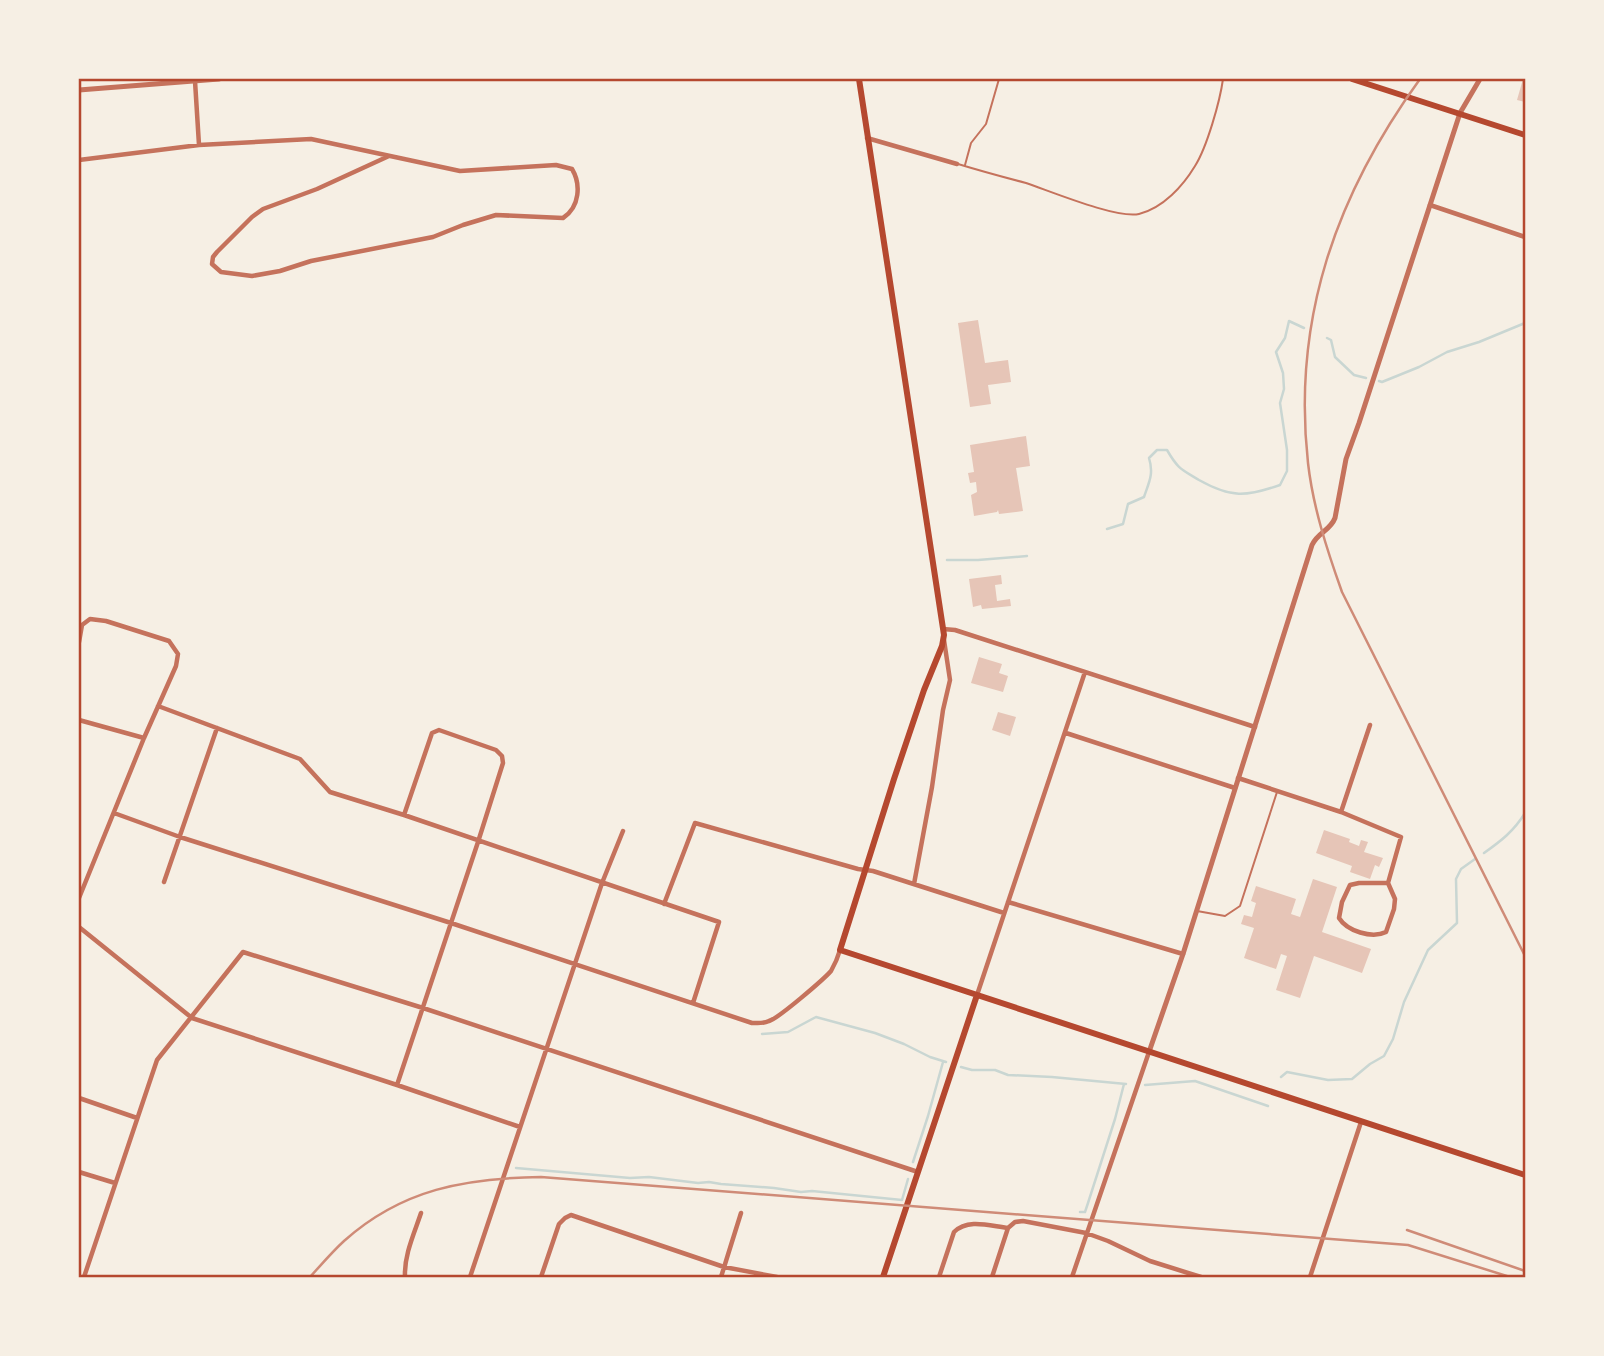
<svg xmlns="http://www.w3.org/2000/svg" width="1604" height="1356" font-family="Ubuntu,sans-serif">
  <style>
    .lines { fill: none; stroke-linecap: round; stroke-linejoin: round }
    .stream { stroke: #c9d6d2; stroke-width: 2.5 }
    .building { fill: #e6c5b7 }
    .service { stroke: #c5725c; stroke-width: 2 }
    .minor { stroke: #c5725c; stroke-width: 4.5 }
    .tertiary { stroke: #c5725c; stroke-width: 5 }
    .secondary { stroke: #b5482f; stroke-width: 6 }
    .rail { stroke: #cf8b77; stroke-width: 2.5 }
    .neatline { fill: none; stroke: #b5482f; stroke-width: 2.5 }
  </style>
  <rect width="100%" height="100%" fill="#f6efe4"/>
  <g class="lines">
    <!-- stream -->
    <path class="stream" d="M1327,338L1331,340L1335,357L1354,375L1366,378
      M1379,381L1382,382L1419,367L1447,352L1479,342L1525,323
      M1107,529L1123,524L1128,504L1144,497C1149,482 1154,474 1149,458L1157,450H1167C1178,469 1181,469 1199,480C1231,498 1246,497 1280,485L1287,471V450L1280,403L1284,389L1283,373L1276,352L1285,338L1289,321L1304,328
      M947,560H978L1027,556
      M1484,853C1501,841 1514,831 1525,813
      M762,1034L788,1032L816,1017L875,1033L904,1044L930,1057L946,1062
      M961,1067L972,1070H995L1008,1075L1052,1077L1126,1084
      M1281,1077L1287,1072L1328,1080L1352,1079L1370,1064L1384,1056L1393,1039L1404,1002L1428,950L1457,923L1456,879L1461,869L1475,859
      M1145,1085L1195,1081L1268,1106
      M913,1162L928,1116L943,1062
      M516,1168L630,1178L649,1177L698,1183L709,1182L721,1184L774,1188L801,1192L812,1191L902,1200L908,1179
      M1080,1212H1085L1088,1203L1115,1119L1124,1084"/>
  </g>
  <!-- building -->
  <path class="building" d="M1523,79H1525V102L1517,100Z
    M978,320L985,363L1008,360L1011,382L988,385L991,404L970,407L958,323Z
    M1026,436L1030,466L1016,468L1023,511L999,514L998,510L997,512L974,516L971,495L977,492L976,482L970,483L968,473L974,472L970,445Z
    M1001,575L1002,584L995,585L997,601L1010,599L1011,606L982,609L981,605L973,607L969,579Z
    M979,657L1002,664L999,673L1008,676L1003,692L971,683Z
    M998,712L1016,717L1010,736L992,730Z
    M1324,830L1350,839L1349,842L1359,846L1361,840L1368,842L1364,852L1383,858L1379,867L1375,865L1370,879L1350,872L1352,866L1316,853Z
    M1313,879L1337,887L1322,932L1371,949L1362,973L1314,956L1300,998L1276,990L1287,956L1281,954L1276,969L1244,958L1254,928L1241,924L1244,915L1252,917L1256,903L1251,901L1256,886L1296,899L1291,914L1300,917Z"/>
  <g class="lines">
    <!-- service -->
    <path class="service" d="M958,164C981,171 1003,177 1026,183C1050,191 1117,219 1139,214C1163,208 1183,186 1195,166C1207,147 1220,101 1223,79
      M965,165L971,143L986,124L999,79
      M1197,911L1225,916L1240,906L1277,792"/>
    <!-- minor -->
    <path class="minor" d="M195,81L199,145
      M867,138L957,164
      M79,160L199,145L311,139L460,171L556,165L572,169C581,184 580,207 563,218L496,215L463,225L433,237L311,261L280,271L252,276L221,272L212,264L213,257L217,252L252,217L263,209L317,189L389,156
      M1430,205L1525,237
      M943,629L955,630L1255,727
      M79,642L82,625L90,619L106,621L169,641L178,654L176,666L144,738L79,898
      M158,706L300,759L330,792L404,815L719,922L693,1003
      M79,720L144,738
      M1066,733L1235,788
      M1238,778L1341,812L1401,837L1388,883L1395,899L1394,909L1386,932C1372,939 1347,931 1339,918L1342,902L1350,885L1359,883H1388
      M1341,812L1370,725
      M114,813L180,837L451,923L752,1023C758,1023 763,1024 769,1021C779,1018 824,979 831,971C835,964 838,957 840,950
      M164,882L217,728
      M914,884L932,787L943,710L950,680L944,640
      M1008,902L1183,954
      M664,904L695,823L858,869L873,871L1004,913
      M79,927L192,1018L397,1085L520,1127
      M977,995L1085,672
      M397,1085L478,842L503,763L502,756L496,750L439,730L432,733L404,815
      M79,1098L137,1118
      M79,1172L115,1183
      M84,1277L157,1060L243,952L423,1008L918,1172
      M405,1277C404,1255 414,1234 421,1213
      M470,1277L602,883L623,831
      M541,1277L559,1224L565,1218L571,1215L724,1267L777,1277
      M721,1277L741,1213
      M939,1277L954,1232C968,1218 990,1226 1008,1228
      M992,1277L1008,1228L1015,1222L1023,1221L1086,1233L1108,1241L1150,1261L1201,1277
      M1072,1277L1149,1052
      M1310,1277L1361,1122"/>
    <!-- tertiary -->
    <path class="tertiary" d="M79,90L219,79
      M1149,1052L1183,954L1312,545C1318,532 1330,531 1335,518L1346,459L1359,423L1460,113L1480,79"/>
    <!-- secondary -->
    <path class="secondary" d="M859,79L944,635L942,646L924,690L894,779L840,950L1525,1175
      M1352,79L1525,135
      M883,1277L977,995"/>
    <!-- rail -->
    <path class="rail" d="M1420,79C1336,195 1292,319 1308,463C1313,507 1327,550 1342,592L1525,956
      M1407,1230L1525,1271
      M310,1277C321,1265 332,1252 344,1241C402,1189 466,1178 541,1177L1408,1245L1510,1277"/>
  </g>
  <!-- border -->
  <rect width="1604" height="1356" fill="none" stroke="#f6efe4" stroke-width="161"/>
  <rect x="80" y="80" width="1444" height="1196" class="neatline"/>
</svg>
